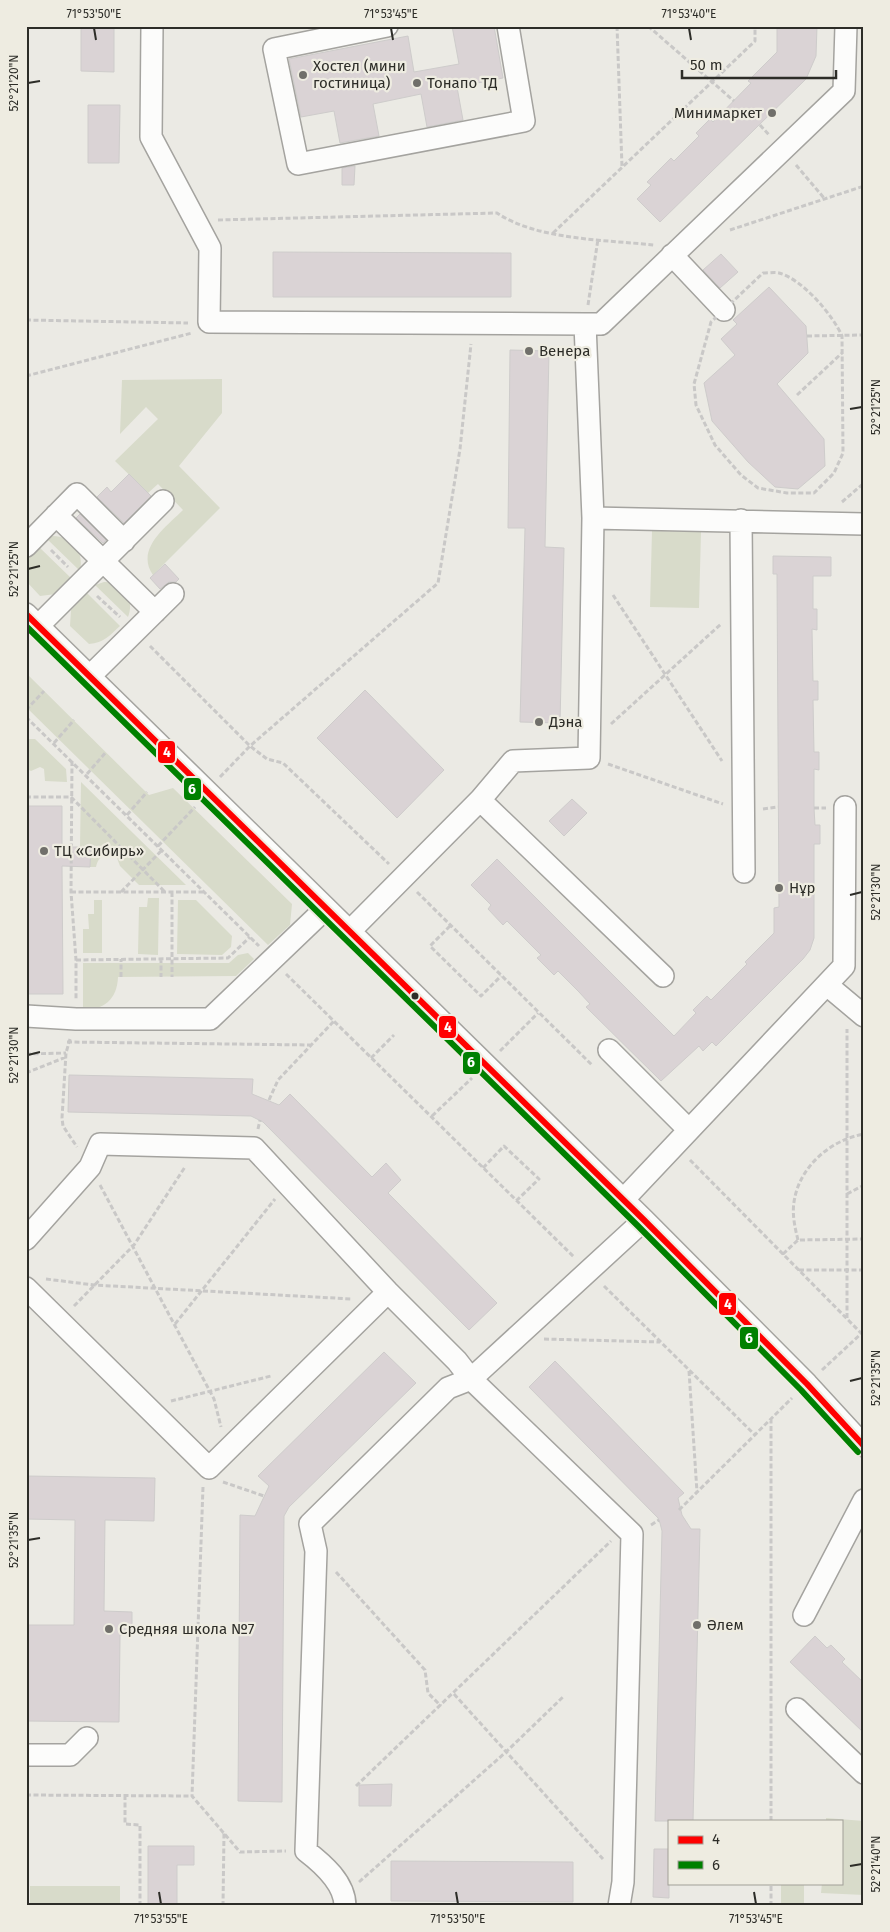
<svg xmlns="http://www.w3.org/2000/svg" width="890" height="1932" font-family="'Fira Sans',sans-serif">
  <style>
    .green { fill: #d8dbca }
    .building { fill: #dad3d5; stroke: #cecccb }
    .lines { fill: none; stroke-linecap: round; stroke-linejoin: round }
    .minor-casing { stroke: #a4a39f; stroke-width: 24 }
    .path { stroke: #c9c8c7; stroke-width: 3; stroke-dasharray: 5 2.5; stroke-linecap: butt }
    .minor { stroke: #fcfcfb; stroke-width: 21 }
    .bus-1-casing { stroke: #eeece1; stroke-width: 10 }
    .bus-2-casing { stroke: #eeece1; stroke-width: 10 }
    .bus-1 { stroke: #f00; stroke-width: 6 }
    .bus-2 { stroke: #008000; stroke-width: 6 }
    .ticks { fill: none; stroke: #2d2d28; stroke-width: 2 }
    .poi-dot { fill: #706f6a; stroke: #eeece1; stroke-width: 2 }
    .bus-dot { fill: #2d2d28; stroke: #eeece1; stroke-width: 2 }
    .labels { text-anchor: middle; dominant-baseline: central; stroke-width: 4.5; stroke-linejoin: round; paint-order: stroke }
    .poi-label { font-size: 15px; fill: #2d2d28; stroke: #eeece1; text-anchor: start }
    .line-badge { stroke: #eeece1; stroke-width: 2 }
    .badge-label { font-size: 14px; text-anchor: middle; font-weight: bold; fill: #fff }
    .neatline { fill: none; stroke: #2d2d28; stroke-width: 2 }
    .ticks-label { font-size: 12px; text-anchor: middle; fill: #2d2d28 }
  </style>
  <rect width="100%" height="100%" fill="#ebeae4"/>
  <!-- green -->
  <path class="green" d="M222,379V413L179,466L220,508L153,575C135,549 166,527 183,510L158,484L148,493L115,461L158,419L146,407L120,434L122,380Z
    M652,531L701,532L699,608L650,607Z
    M53,536C74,537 84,552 80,571L46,538Z
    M38,546L72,579L56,594L40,596L26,581V558Z
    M104,582C124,581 135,599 128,617L95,585Z
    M87,593L120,626C110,635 104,643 89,644L70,626L71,610Z
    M26,673L149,795L173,788L292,904L290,925L268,945L26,707Z
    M26,739H35L66,769L67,782L45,781L44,769L40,767L31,771L27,769Z
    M81,782L186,885H139L120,866L117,858L111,854C101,856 98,858 96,867H90L91,848L80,847Z
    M148,898H159L158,955L138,954L139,907H147Z
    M94,900H102V953H83V929H89L88,914H94Z
    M178,900H196L232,936L231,947L222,955L177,954Z
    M248,953L254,959L236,976L118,977C117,1000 104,1009 83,1011V963H229L238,955Z
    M826,1818L864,1821V1895L821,1893L822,1883H841V1821H826Z
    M781,1883H804V1906H781Z
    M30,1886H120V1906H30Z"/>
  <!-- building -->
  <path class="building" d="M81,26H114V72L81,71Z
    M452,26H494L503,78L457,87L463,120L427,127L421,94L373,104L379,136L340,143L334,111L301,117L289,59L408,36L414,72L459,64Z
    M777,26H817L816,56L806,79L660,222L637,199L651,185L647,182L671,158L674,161L699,136L696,133L710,119L713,122L751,83L748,81L777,52Z
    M88,105H120L119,163H88Z
    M355,166L354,185H342V168Z
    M273,252L511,253V297H273Z
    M721,254L738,272L720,288L703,270Z
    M769,287L806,326L808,353L777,384L824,439L825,466L798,489L775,487L748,462L712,421L704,383L735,355L721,339L737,324L733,320Z
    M510,350L549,351L545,547L564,548L560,723L520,722L525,528H508Z
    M129,474L151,496L124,523L97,497L107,487L111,492Z
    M80,514L106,540L103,543L76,518Z
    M773,556L831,557V576H813V609H817V630L812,629L813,681H818V700H813L814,752H819V770L814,769V808L815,825H820V844H814V938L810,950L803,959L716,1046L712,1042L703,1051L699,1046L661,1081L586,1007L590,1004L579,992L558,971L554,975L537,958L541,955L507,921L503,925L488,909L491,905L471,885L497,859L674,1036L696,1013L693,1010L707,996L711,1000L747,964L745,962L774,933V908L779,907L777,574H773Z
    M165,564L179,579L176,582H169L160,589L150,578Z
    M365,690L444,770L397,818L317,738Z
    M572,799L587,813L564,836L549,821Z
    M26,806H62V847H91L90,867L62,866L63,994H26Z
    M69,1075L253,1079L252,1094L279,1105L290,1094L372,1177L386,1163L401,1180L388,1193L497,1303L469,1330L263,1122L251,1116L68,1112Z
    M384,1352L416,1383L289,1507L284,1516L282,1802L238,1801L240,1515L255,1516L269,1486L258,1476Z
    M555,1361L684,1493L678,1498L682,1515L691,1529H700L693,1821H655L662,1531L660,1523L658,1518L529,1387Z
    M26,1476L155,1478L154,1521L105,1520L104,1611L132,1612V1635H120L119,1722L26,1721V1625H74L75,1520L26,1519Z
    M815,1636L827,1648L831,1645L845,1659L842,1662L864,1683V1733L790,1662Z
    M392,1784L391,1806H359V1785Z
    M148,1846H194V1865H177V1906H148Z
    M654,1849H669V1898L653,1897Z
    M391,1861L573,1862V1902L391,1901Z"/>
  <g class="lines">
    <defs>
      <path id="minor" d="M152,26L151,137L210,248L209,322L585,324H601L844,91L846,26
        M387,26L274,49L298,164L524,121L508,26
        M672,255L724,310
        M585,324L593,518
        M56,515L155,612
        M741,520L744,872
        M26,546L77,494L124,541
        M26,614L644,1220L807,1384L864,1446
        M38,626L163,501
        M90,676L173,594
        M480,800L663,976
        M349,932L480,800L513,761L589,758L593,518L864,524
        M827,985L864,1016
        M26,1016L76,1019H210L325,909
        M609,1050L689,1130
        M623,1200L844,966L845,807
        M26,1239L90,1167L100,1144L254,1148L388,1292L457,1361L471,1379L644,1220
        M26,1288L209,1468L388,1292
        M804,1615L864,1500
        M797,1709L864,1773
        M26,1755H70L87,1738
        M345,1906C345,1883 323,1864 306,1851L316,1551L310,1524L448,1388L471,1379L632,1534L623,1882L619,1906"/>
    </defs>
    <!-- minor casing -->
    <use href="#minor" class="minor-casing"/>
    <!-- path -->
    <path class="path" d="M617,26L622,167
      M648,26L734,101
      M760,125L770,136
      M796,165L824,198
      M218,220L497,213C537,240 607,240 654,245
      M730,230L864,186
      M553,233L755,41V26
      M763,273C768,273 775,272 779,273C802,279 833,315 842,336L843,453L834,473L814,493H787L758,488L741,475L715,445L696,405L694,384L711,322Z
      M588,305L598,239
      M26,320L188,323
      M807,336L864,335
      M26,376L192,333
      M797,395L842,353
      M842,502L864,483
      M51,550L68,567
      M613,595L722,761
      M97,596L120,617
      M150,646L250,746L267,759L283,763L389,864
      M26,710L44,691
      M26,717L259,946
      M611,724L721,624
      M54,743L74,720
      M72,761L71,892L76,960V1000
      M608,764L723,804
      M87,774L106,752
      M220,777L250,746L438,583L460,449L471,344
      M26,797H71L165,892
      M814,808H826
      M763,809L778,807
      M127,815L147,792
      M158,846L195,807
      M71,892H204
      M121,892L162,850
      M172,892V977
      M417,892L592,1065
      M450,926L430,946L481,996L501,976
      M161,958V977
      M76,960L228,958L250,937
      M286,974L574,1257
      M121,977V959
      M70,1039L66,1053L62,1118L63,1126L77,1147
      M67,1042L312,1045
      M500,1051L538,1013
      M26,1054L66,1053
      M371,1058L394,1035
      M26,1073L66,1057
      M269,1100L278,1080L334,1021
      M432,1116L472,1078
      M258,1129L260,1120
      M690,1160L862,1334
      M483,1168L504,1146L539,1179L516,1201
      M100,1185L214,1399L221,1427
      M847,1194L864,1185
      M798,1240C795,1228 792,1215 794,1202C799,1167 830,1140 864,1134
      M783,1254L798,1240L864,1239
      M799,1270H864
      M46,1279L94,1285L352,1299
      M604,1286L755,1435
      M74,1306L134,1245L185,1167
      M847,1318V1029
      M175,1324L275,1199
      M544,1339L660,1342
      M822,1370L864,1331
      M689,1371L697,1492
      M171,1401L271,1376
      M223,1482L264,1496
      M203,1487L192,1796L240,1852L286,1851
      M679,1510L792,1398
      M651,1525L659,1520
      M336,1572L425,1670L428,1693L441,1706
      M454,1694L603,1859
      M356,1786L611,1541
      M26,1795L192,1796
      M125,1795V1824L140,1825V1906
      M771,1821V1418
      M359,1882L506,1752L564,1696
      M223,1906L224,1833
      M771,1906V1883"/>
    <!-- minor -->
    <use href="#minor" class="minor"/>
    <defs>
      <path id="bus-1" d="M26,614L644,1220L807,1384L864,1446"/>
      <path id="bus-2" d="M26,626L638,1226L801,1390L858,1452"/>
    </defs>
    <!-- bus-1 casing -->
    <use href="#bus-1" class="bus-1-casing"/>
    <!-- bus-2 casing -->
    <use href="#bus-2" class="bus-2-casing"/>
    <!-- bus-1 -->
    <use href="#bus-1" class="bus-1"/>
    <!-- bus-2 -->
    <use href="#bus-2" class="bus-2"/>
  </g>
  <!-- ticks -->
  <path class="ticks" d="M94,28L96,40M391,28L393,40M689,28L691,40M28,83L40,81M850,409L862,407M28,569L40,566M850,895L862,892M28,1055L40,1052M850,1381L862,1378M28,1540L40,1538M850,1866L862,1864M159,1892L161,1904M456,1892L458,1904M754,1892L756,1904"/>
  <!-- markers -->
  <g class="poi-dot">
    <circle cx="303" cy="75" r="5"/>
    <circle cx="417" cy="83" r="5"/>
    <circle cx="772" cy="113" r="5"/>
    <circle cx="529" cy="351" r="5"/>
    <circle cx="539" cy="722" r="5"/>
    <circle cx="44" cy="851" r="5"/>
    <circle cx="779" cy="888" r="5"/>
    <circle cx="697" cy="1625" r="5"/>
    <circle cx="109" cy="1629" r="5"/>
  </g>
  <circle class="bus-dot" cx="415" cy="996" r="4.5"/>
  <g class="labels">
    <!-- poi labels -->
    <g class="poi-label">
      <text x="313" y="66">Хостел (мини<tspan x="313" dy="17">гостиница)</tspan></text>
      <text x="427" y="83">Тонапо ТД</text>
      <text x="762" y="113" text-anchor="end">Минимаркет</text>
      <text x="539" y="351">Венера</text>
      <text x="549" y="722">Дэна</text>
      <text x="54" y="851">ТЦ «Сибирь»</text>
      <text x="789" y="888">Нұр</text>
      <text x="707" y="1625">Әлем</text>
      <text x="119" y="1629">Средняя школа №7</text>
    </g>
  </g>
  <g class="line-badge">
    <rect x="157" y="740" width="19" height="24" rx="5" fill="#f00"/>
    <rect x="183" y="777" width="19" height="24" rx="5" fill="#008000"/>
    <rect x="438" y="1015" width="19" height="24" rx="5" fill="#f00"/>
    <rect x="462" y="1051" width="19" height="24" rx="5" fill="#008000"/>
    <rect x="718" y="1292" width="19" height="24" rx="5" fill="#f00"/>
    <rect x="739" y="1326" width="20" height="24" rx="5" fill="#008000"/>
  </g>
  <g class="badge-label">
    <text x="167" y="757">4</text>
    <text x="192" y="794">6</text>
    <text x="448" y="1032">4</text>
    <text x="471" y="1067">6</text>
    <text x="728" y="1309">4</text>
    <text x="749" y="1343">6</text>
  </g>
  <!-- border -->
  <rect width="890" height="1932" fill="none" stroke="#eeece1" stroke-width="55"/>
  <!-- legend -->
  <rect x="668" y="1820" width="175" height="65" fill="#eeece1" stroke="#a1a097"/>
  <rect x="678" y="1836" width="25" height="8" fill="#ff0000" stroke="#a1a097"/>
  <text x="712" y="1844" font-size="15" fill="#2d2d28">4</text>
  <rect x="678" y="1861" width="25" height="8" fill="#008000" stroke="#a1a097"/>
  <text x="712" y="1870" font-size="15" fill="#2d2d28">6</text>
  <!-- scale -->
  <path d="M682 70v8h154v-8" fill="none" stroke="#2d2d28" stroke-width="2.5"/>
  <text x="690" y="70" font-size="15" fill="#2d2d28" stroke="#eeece1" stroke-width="4" paint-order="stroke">50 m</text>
  <rect x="28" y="28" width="834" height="1876" class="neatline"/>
  <g class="ticks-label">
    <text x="94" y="18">71°53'50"E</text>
    <text x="391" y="18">71°53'45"E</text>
    <text x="689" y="18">71°53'40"E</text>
    <text transform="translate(14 83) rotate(-90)" y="4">52°21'20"N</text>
    <text transform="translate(876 407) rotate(-90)" y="4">52°21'25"N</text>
    <text transform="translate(14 569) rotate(-90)" y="4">52°21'25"N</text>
    <text transform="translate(876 892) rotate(-90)" y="4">52°21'30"N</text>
    <text transform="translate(14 1055) rotate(-90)" y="4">52°21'30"N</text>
    <text transform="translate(876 1378) rotate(-90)" y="4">52°21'35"N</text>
    <text transform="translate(14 1540) rotate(-90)" y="4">52°21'35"N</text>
    <text transform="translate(876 1864) rotate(-90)" y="4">52°21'40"N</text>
    <text x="161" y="1923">71°53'55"E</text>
    <text x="458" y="1923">71°53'50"E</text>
    <text x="756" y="1923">71°53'45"E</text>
  </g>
</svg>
